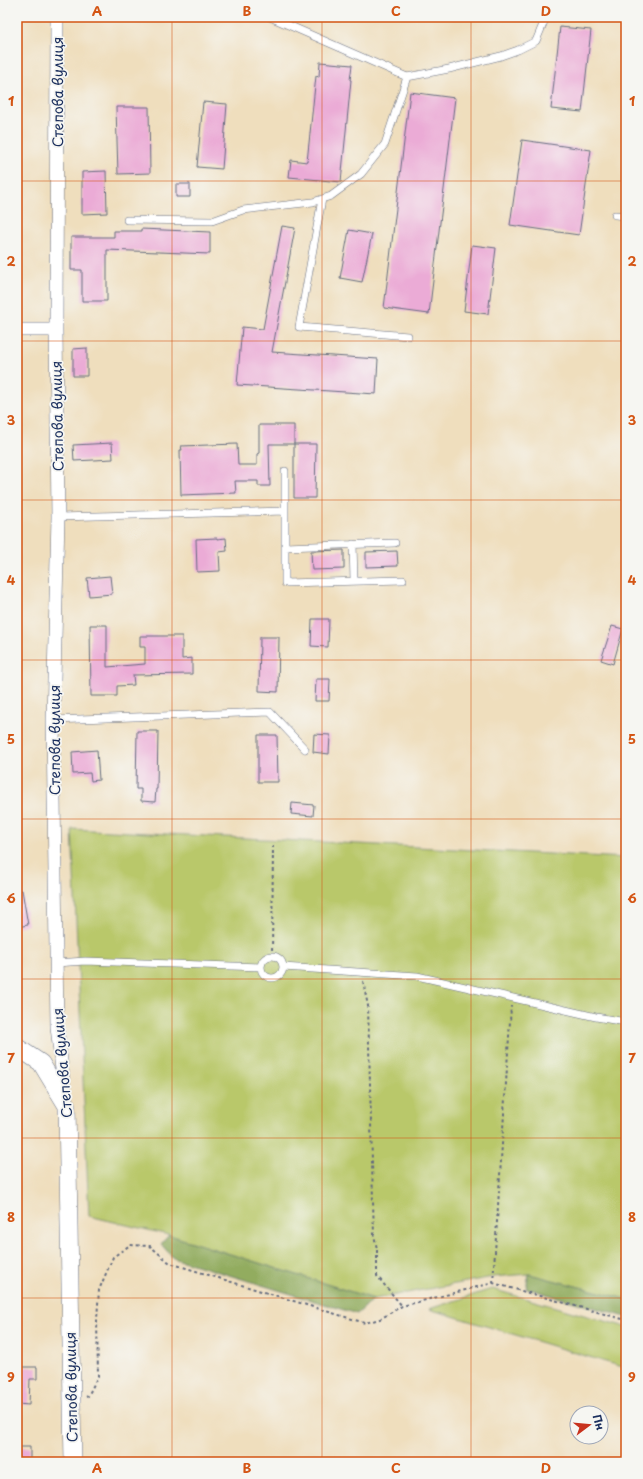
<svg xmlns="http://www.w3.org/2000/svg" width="643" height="1479" font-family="'Playpen Sans',sans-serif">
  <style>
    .green { fill: #b9c86b; stroke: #6a7c64 }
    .forest { fill: #92ac5f; stroke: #566e5e }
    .building { fill: #ebabd6 }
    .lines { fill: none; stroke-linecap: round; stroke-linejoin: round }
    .service-casing { stroke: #656c7f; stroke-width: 8 }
    .minor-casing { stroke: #656c7f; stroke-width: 14 }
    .tertiary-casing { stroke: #656c7f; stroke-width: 18 }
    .path { stroke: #656c7f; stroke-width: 2; stroke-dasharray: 3 3; stroke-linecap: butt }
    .service { stroke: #fff; stroke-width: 7 }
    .minor { stroke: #fff; stroke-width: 13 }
    .tertiary { stroke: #fff; stroke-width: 17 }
    .grid { fill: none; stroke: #d45514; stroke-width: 1; stroke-opacity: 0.55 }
    .labels { text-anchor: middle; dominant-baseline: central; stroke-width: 3.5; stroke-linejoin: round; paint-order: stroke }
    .street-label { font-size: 14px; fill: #1b2f5e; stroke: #f6f6f2 }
    .neatline { fill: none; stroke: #d45514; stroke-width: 1.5 }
    .grid-label { font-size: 13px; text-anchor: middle; font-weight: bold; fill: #d45514 }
  </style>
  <rect width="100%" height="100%" fill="#f6f6f2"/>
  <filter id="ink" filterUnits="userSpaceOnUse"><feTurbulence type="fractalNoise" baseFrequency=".025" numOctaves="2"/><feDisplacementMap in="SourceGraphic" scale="8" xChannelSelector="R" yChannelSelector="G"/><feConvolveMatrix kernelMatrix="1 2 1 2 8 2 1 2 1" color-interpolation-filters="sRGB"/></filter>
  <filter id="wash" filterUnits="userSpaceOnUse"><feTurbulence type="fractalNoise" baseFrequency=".012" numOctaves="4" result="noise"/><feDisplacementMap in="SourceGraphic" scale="16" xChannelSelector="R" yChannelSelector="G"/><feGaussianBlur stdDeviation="0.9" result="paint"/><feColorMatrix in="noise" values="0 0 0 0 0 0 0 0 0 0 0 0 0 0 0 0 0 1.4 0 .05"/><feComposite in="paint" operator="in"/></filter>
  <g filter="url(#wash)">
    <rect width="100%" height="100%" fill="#efdebd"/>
    <!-- green -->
    <path class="green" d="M72,829L626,858V1299L529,1274L493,1277L374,1299L169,1235L89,1216Z
      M492,1289L626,1327V1368L429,1309Z"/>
    <!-- forest -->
    <path class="forest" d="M169,1235L374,1299L357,1314L173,1258L161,1244Z
      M529,1274L626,1299V1317L526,1288Z"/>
    <g id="blocks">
      <!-- building -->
      <path class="building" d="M560,27L591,30L582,112L551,109Z
        M320,62L352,65L350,80H351L341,182L289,177L291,160L307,162L316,76L319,77Z
        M410,92L455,98L429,314L384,308Z
        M203,102L227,104L222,169L197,167Z
        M116,107H149L150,173L118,174Z
        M522,140L591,150L579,235L510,225Z
        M106,171L107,213L82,214V172Z
        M176,184H190V197H176Z
        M282,226L295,228L272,352L378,359L376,394L237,385L242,327L263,329Z
        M141,229L210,232V254L107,250V301H82V270H71V237H114V231H141Z
        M349,230L372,234L362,282L340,278Z
        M472,245L496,248L488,314L464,311Z
        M87,348V376H73V349Z
        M259,425H294V444H269L270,486H258V481H235L236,493L181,495L180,450H182L181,446L237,444L238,465H257V454L259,453Z
        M112,443L113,459L74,461L73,445Z
        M294,444H316L315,498H294Z
        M217,538V539L226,538L227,551L219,552L220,571L197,572L196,539Z
        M344,550V569L312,570L311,551Z
        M397,551L398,566L366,567V552Z
        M110,576L112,594L89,596L87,578Z
        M312,619H329L328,647L311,646Z
        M90,625H107V667L145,664V647H140V636H182V659L192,658V674L133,675L134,685L117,686V696H91Z
        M612,626L623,629L613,664L601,660Z
        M260,637H279L278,692L259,691Z
        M316,679H330L329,701H315Z
        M137,731H158L157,789H156L155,802L141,801V789H136Z
        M314,734L330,735L329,754L313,752Z
        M258,735H277L278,782H258Z
        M97,750L99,780L91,781L90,773L73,774L72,752Z
        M292,803L314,805L313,816L291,814Z
        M22,890L28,925L17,927V891Z
        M18,1367H37V1379H30L29,1405L17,1404V1389H19Z
        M19,1447H30V1462H20Z"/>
    </g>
  </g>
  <g filter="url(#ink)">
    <use href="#blocks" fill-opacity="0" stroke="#656c7f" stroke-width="1"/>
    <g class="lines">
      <defs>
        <path id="service" d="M270,17L407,77L449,69L501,56L518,50L536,41L546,17
          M322,199L299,327L408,336
          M615,215L626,216
          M127,220L212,221L243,210L313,202L331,196L361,174L385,144L407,77
          M285,471V583L403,580
          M58,517L285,511
          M353,544L354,581
          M285,547L395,543
          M53,720L270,712L305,749
          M261 967a11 11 0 1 1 22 0a11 11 0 1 1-22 0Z
          M56,963L85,961L261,967
          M283,967L417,976L596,1017L626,1022"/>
        <path id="minor" d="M57,17L56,330L58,517L53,720L57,1027L66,1103
          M17,330H56"/>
        <path id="tertiary" d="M17,1047L41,1063L67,1106L73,1462"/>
      </defs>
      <!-- service casing -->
      <use href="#service" class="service-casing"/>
      <!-- minor casing -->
      <use href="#minor" class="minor-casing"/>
      <!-- tertiary casing -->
      <use href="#tertiary" class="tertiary-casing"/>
      <!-- path -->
      <path class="path" d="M625,760L626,761
        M272,956L273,845
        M363,981L368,1006L373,1201L374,1235L377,1249V1276L402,1306
        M622,1261L626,1237
        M493,1283L511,1006
        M86,1397L88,1396L98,1376L97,1319L99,1290L113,1257L130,1245L150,1246L170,1263L365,1323L380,1319L402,1306L493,1283L626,1320"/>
      <!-- service -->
      <use href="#service" class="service"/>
      <!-- minor -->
      <use href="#minor" class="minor"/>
      <!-- tertiary -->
      <use href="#tertiary" class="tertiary"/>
    </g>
  </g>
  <!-- grid -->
  <path class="grid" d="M172,17V1462M322,17V1462M471,17V1462M17,181H626M17,341H626M17,500H626M17,660H626M17,819H626M17,979H626M17,1138H626M17,1298H626"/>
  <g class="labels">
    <!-- street labels -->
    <g class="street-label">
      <text transform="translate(57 92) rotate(-90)">Степова вулиця</text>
      <text transform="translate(57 416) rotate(-91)">Степова вулиця</text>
      <text transform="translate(54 740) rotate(-90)">Степова вулиця</text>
      <text transform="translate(62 1063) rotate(-95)">Степова вулиця</text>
      <text transform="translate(71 1387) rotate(-91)">Степова вулиця</text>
    </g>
  </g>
  <!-- margin -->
  <rect width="643" height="1479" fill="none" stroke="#f6f6f2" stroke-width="44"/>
  <!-- north arrow -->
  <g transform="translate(589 1425) rotate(74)"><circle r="19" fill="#f6f6f2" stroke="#9ea6b7"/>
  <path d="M0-3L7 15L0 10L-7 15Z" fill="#c8321e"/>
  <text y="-6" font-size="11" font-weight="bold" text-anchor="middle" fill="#1b2f5e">Пн</text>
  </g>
  <rect x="22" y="22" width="599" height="1435" class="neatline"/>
  <g class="grid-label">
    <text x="97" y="16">A</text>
    <text x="247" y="16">B</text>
    <text x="396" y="16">C</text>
    <text x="546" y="16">D</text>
    <text x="11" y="106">1</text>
    <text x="632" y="106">1</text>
    <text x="11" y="266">2</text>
    <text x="632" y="266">2</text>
    <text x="11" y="425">3</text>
    <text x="632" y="425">3</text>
    <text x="11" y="585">4</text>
    <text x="632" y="585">4</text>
    <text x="11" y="744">5</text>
    <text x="632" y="744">5</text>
    <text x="11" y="903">6</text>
    <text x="632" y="903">6</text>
    <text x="11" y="1063">7</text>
    <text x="632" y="1063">7</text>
    <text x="11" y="1222">8</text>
    <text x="632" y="1222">8</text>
    <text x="11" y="1382">9</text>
    <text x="632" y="1382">9</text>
    <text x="97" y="1473">A</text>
    <text x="247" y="1473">B</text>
    <text x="396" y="1473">C</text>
    <text x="546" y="1473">D</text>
  </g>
</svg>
